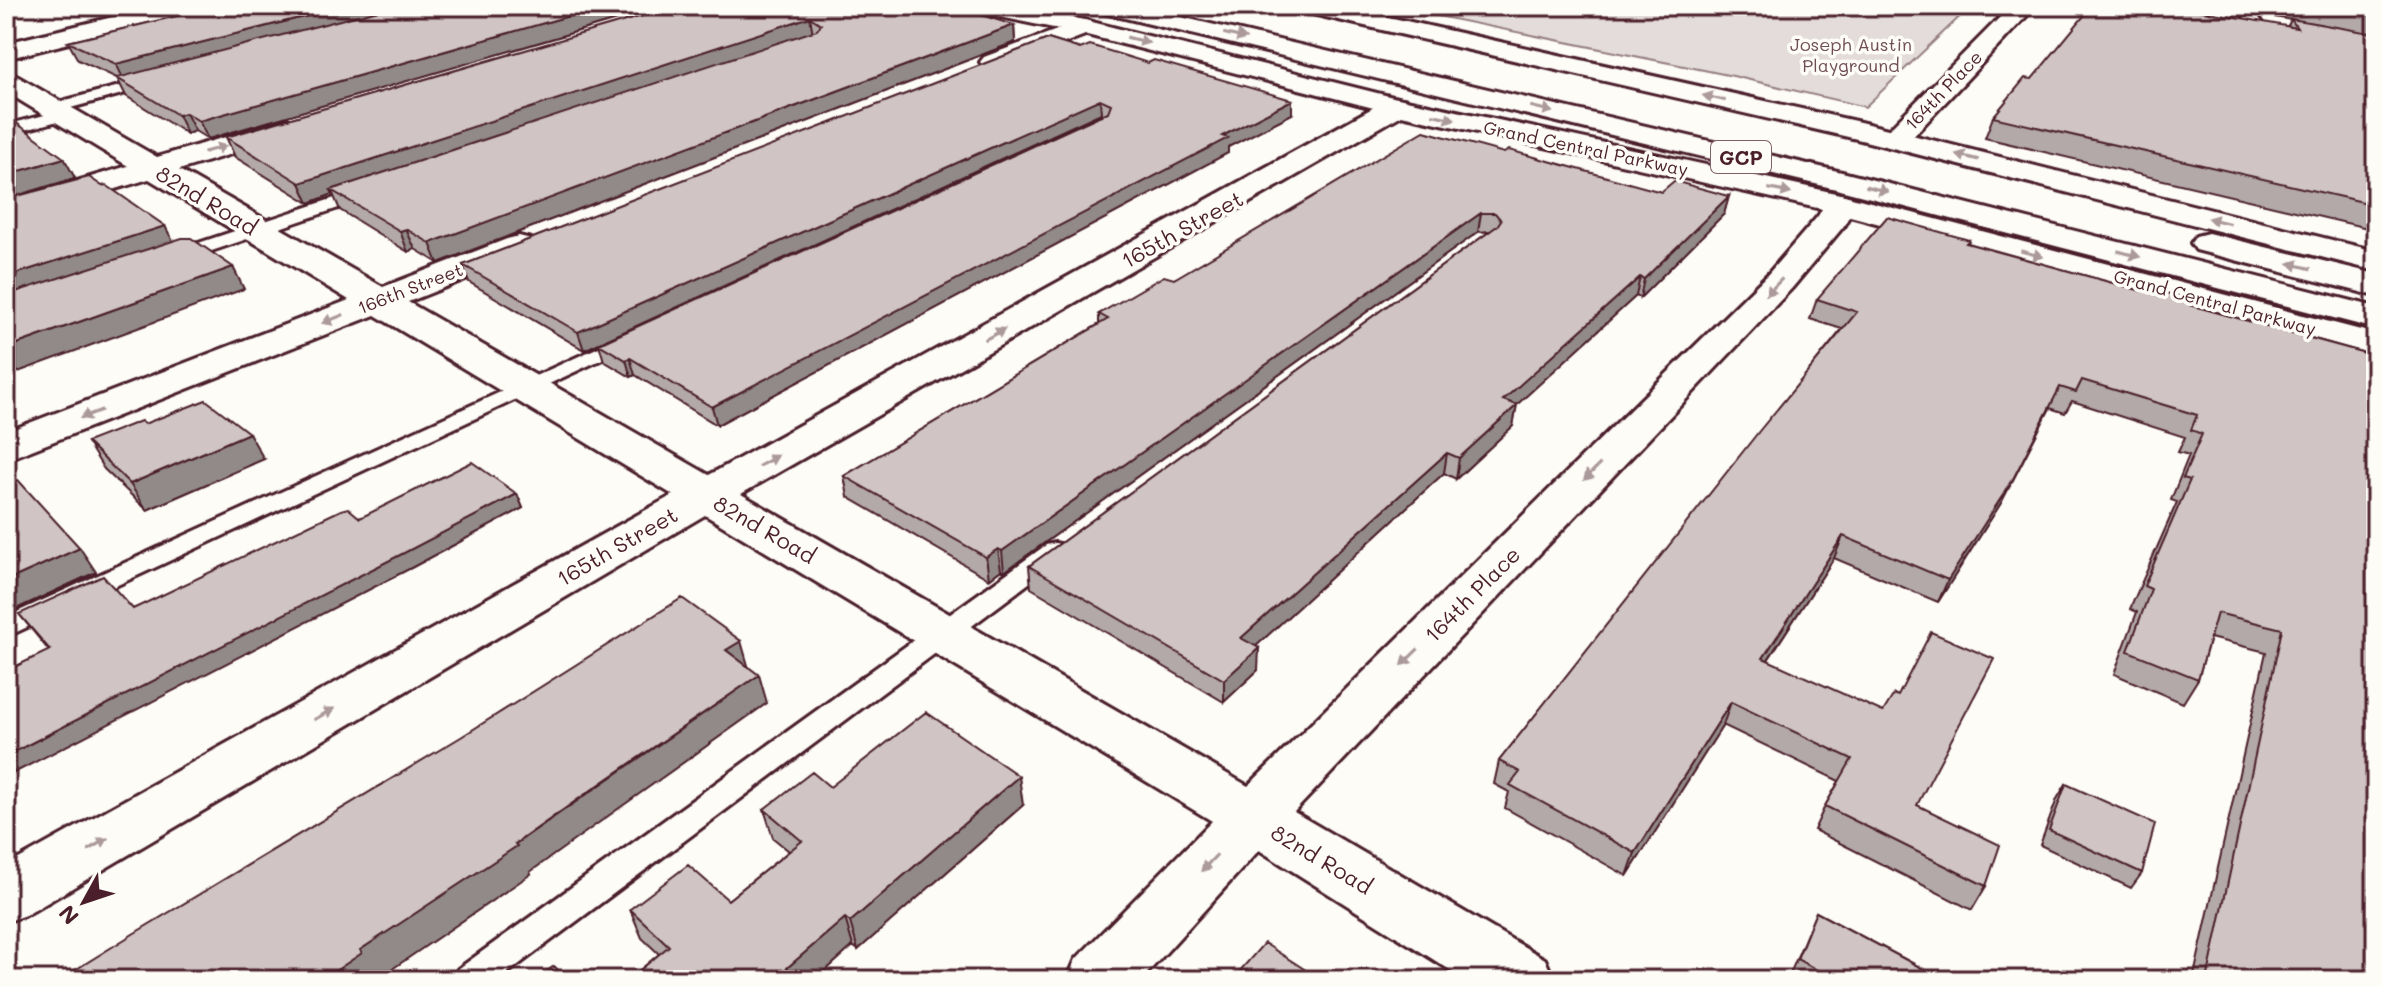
<svg xmlns="http://www.w3.org/2000/svg" width="2382" height="986" font-family="Mali,sans-serif">
  <style>
    .green { fill: #e3dcda; stroke: #967e82; stroke-width: 2 }
    .lines { fill: none; stroke-linecap: round; stroke-linejoin: round }
    .lane-casing { stroke: #4a1f2b; stroke-width: 6 }
    .street-casing { stroke: #4a1f2b; stroke-width: 6 }
    .secondary-casing { stroke: #4a1f2b; stroke-width: 6 }
    .highway-casing { stroke: #4a1f2b; stroke-width: 6 }
    .lane { fill: #fdfcf7; fill-rule: evenodd }
    .street { fill: #fdfcf7; fill-rule: evenodd }
    .secondary { fill: #fdfcf7; fill-rule: evenodd }
    .highway { fill: #fdfcf7; fill-rule: evenodd }
    .wall { fill: #b3a9a9; stroke: #4a1f2b; stroke-width: 2 }
    .shaded-wall { fill: #928a89; stroke: #4a1f2b; stroke-width: 2 }
    .building { fill: #d0c5c4; stroke: #4a1f2b; stroke-width: 2 }
    .oneway { fill: #ac999b }
    .labels { text-anchor: middle; dominant-baseline: central; stroke-width: 7; stroke-linejoin: round; paint-order: stroke }
    .far-park-label { font-size: 18px; fill: #704e57; stroke: #fdfcf7 }
    .far-street-label { font-size: 18px; fill: #4a1f2b; stroke: #fdfcf7 }
    .shield { fill: #fdfcf7; stroke: #806168; stroke-width: 2 }
    .shield-label { font-size: 20px; font-weight: bold; fill: #4a1f2b }
    .street-label { font-size: 22px; fill: #4a1f2b; stroke: #fdfcf7 }
  </style>
  <rect width="100%" height="100%" fill="#fdfcf7"/>
  <filter id="ink" filterUnits="userSpaceOnUse"><feTurbulence type="fractalNoise" baseFrequency=".0125" numOctaves="2"/><feDisplacementMap in="SourceGraphic" scale="16" xChannelSelector="R" yChannelSelector="G"/><feConvolveMatrix kernelMatrix="1 2 1 2 8 2 1 2 1" color-interpolation-filters="sRGB"/></filter>
  <g filter="url(#ink)">
    <!-- green -->
    <path class="green" d="M1389,6H1971L1865,107L1733,76Z"/>
    <g class="lines">
      <defs>
        <path id="lane" d="M2237,6H2250L2263,23L2261,26H2251Z
          M154,77L161,81L159,84L52,113L44,108L47,105Z
          M64,110L69,112V118L6,135V125Z
          M368,187L374,188L377,192L374,196L182,261H168L166,257L168,253Z
          M632,332L642,338L639,342L6,637V617Z
          M1055,543L1064,545L1068,551L1064,557L498,980H452L458,969L1046,545Z"/>
        <path id="street" d="M158,6H198L194,11L6,59V43Z
          M2011,6H2036L1905,145L1895,148L1885,145L1881,139L1885,133Z
          M1084,20L1093,22L1096,27L1093,32L1002,67H984L980,62L984,57Z
          M6,73L15,75L157,157L277,122L287,119L297,122L301,128L297,134L179,170L383,287L507,239L519,236L531,239L536,246L531,253L408,302L709,475L1387,100L1397,98L1407,100L1411,106L1407,112L741,494L1248,786L1768,274L1818,216L1829,197L1840,194L1851,197L1856,204L1843,227L1792,288L1294,812L1545,959L1554,980H1466L1259,850L1141,980H1067L1076,959L1212,821L705,515L28,914L6,922V866L673,495L375,315L6,460V432L349,300L149,179L6,222V202L128,166L6,92Z"/>
        <path id="secondary" d="M967,6H1014L1084,20L1397,98L1840,194L2376,334V357L1835,212L1397,114L1083,34L971,11Z
          M1296,6H1339L1860,122L2376,251V271L1857,139L1308,13L1300,11Z"/>
        <path id="highway" d="M1092,6H1134L1842,172L2376,307V329L1836,189L1104,13L1096,11Z
          M2208,233L2376,274V296L2196,250L2191,243L2196,236Z"/>
      </defs>
      <!-- lane casing -->
      <use href="#lane" class="lane-casing"/>
      <!-- street casing -->
      <use href="#street" class="street-casing"/>
      <!-- secondary casing -->
      <use href="#secondary" class="secondary-casing"/>
      <!-- highway casing -->
      <use href="#highway" class="highway-casing"/>
      <!-- lane -->
      <use href="#lane" class="lane"/>
      <!-- street -->
      <use href="#street" class="street"/>
      <!-- secondary -->
      <use href="#secondary" class="secondary"/>
      <!-- highway -->
      <use href="#highway" class="highway"/>
    </g>
    <!-- wall -->
    <path class="wall" d="M219,6H664L208,139L195,131L187,134L126,96L117,78L78,60L68,42Z
      M677,6L1014,25L1015,42L438,263L415,249L408,252L340,210L333,194L309,203L235,157L226,137Z
      M2264,6H2376V230L1985,138L1993,117L2032,79L2287,27L2291,20L2270,16Z
      M1048,39L1292,114L1228,147V153L717,425L635,375L631,377L604,361L599,344L1103,114L1101,113L584,350L469,282L463,265Z
      M1504,153L1661,192L1729,196L1724,214L1640,298L1636,296L1516,405L1513,426L1456,479L1444,473L1256,646L1258,670L1224,702L1031,588L1029,566L1490,231L1478,232L1004,572L1001,570L989,579L848,497L844,476L1099,324V314L1174,279Z
      M1969,240L1968,243L2376,356V980H2193L2266,652L2210,638L2198,679L2183,703L2114,674L2137,612L2130,609L2177,502L2171,500L2189,455L2178,452L2185,437L2072,401L2065,413L2050,408L2001,503L1938,602L1834,558L1768,660L1917,805L1986,886L1972,910L1814,830L1825,806L1839,781L1723,725L1627,876L1505,808L1509,792L1494,784L1499,761L1842,329L1810,319L1817,299Z
      M144,424L264,459L147,510L104,469L87,442Z
      M517,494L523,508L411,568L49,651L19,614L133,609L360,518Z
      M2066,784L2142,873L2131,888L2040,845L2057,799Z
      M830,787L1023,805L858,950L853,946L815,980H628L659,954L642,938L630,909L728,900L789,851L773,838L764,809Z
      M1816,912L1944,980H1800L1790,974Z"/>
    <!-- shaded-wall -->
    <path class="shaded-wall" d="M347,6H417L125,82L116,64Z
      M604,6H664L208,139L199,121Z
      M810,17L813,34L331,190L333,194L309,203L300,183Z
      M1014,25L1015,42L438,263L430,243Z
      M1100,99L1101,113L584,350L578,332Z
      M1292,100V114L1228,147V153L717,425L712,407L1222,136Z
      M186,113L195,131L187,134L178,115Z
      M64,158L75,178L6,199V175Z
      M1729,196L1724,214L1640,298L1644,279Z
      M1481,213L1478,232L1004,572L1002,551Z
      M165,226L176,247L6,304V277Z
      M406,229L415,249L408,252L400,231Z
      M233,267L244,289L7,376L6,375V348Z
      M1640,277L1636,296L1500,420L1503,400Z
      M630,358L635,375L631,377L626,360Z
      M1517,405L1513,426L1456,479L1459,458Z
      M2050,408L2001,503L1938,602L1948,580Z
      M249,433L264,459L147,510L130,484Z
      M1447,453L1444,473L1241,660V638Z
      M517,494L523,508L411,568L6,777V756Z
      M1843,536L1834,558L1754,681L1763,658Z
      M80,548L96,572L14,610L6,599V581Z
      M998,549L1001,570L989,579L986,557Z
      M741,641L749,669L726,650Z
      M1259,648L1258,670L1224,702V680Z
      M759,675L767,703L597,824L530,872L531,874L379,978L380,980H322L360,950L515,844Z
      M1731,702L1723,725L1627,876L1635,853Z
      M1019,776L1023,805L858,950L850,922Z
      M845,918L853,946L815,980H773Z"/>
    <!-- building -->
    <path class="building" d="M219,6H347L116,64L68,42Z
      M394,6H604L199,121L186,113L178,115L117,78Z
      M677,6H951L1014,25L430,243L406,229L400,231L331,190L817,30L821,24L810,17L300,183L226,137Z
      M2092,6H2175L2297,28L2291,19L2376,34V205L1993,117L2025,78L2032,79Z
      M2327,6H2376V15Z
      M1048,39L1080,49L1090,45L1148,63L1154,60L1292,100L1222,136L1228,138L712,407L630,358L626,360L599,344L1108,112L1111,104L1100,99L578,332L463,265Z
      M6,116H7L64,158L6,175Z
      M1424,131L1504,153L1509,150L1661,192L1674,181L1729,196L1644,279L1640,277L1503,400L1517,405L1459,458L1447,453L1241,638L1259,648L1224,680L1029,566L1497,226L1501,220L1495,213H1481L1002,551L998,549L986,557L844,476L1108,319L1099,314L1164,276L1174,279Z
      M89,177L102,186L106,185L165,226L6,277V199Z
      M1887,217L1969,240L1966,243L2142,291L2144,287L2192,300L2190,305L2376,356V980H2207L2282,629L2217,613L2198,679L2128,651L2151,589L2144,586L2190,480L2183,478L2202,434L2191,430L2197,415L2082,380L2076,392L2060,387L2012,481L1948,580L1843,536L1763,658L1883,712L1894,694L1898,696L1931,632L1994,659L1917,805L2000,845L1986,886L1825,806L1852,759L1731,702L1635,853L1510,785L1520,772L1499,761L1760,430L1857,312L1817,299Z
      M182,238H191L233,267L6,348V295Z
      M206,400L249,433L130,484L87,442L141,421L144,424Z
      M472,462L517,494L404,553L6,756V671L50,650L19,614L103,576L133,609L341,510L348,508L360,518Z
      M18,480L80,548L6,581V485Z
      M682,598L741,641L726,650L759,675L584,795L515,844L517,846L360,950L362,953L322,980H59L133,934L461,737Z
      M926,712L1019,776L850,922L845,918L773,980H628L669,946L630,909L688,865L728,900L802,841L764,809L812,772L830,787Z
      M2066,784L2155,824L2142,873L2049,830Z
      M1816,912L1944,980H1835L1797,959Z
      M1264,943L1321,980H1232Z
      M554,966L569,980H535Z"/>
    <!-- one-way arrows -->
    <defs><path id="oneway-solid" d="M-6-.8H1V-3.2L6.5 0L1 3.2V.8H-6Z" transform="scale(2)"/></defs>
    <g class="oneway">
      <use href="#oneway-solid" transform="translate(1235 36) rotate(13)"/>
      <use href="#oneway-solid" transform="translate(1138 40) rotate(14)"/>
      <use href="#oneway-solid" transform="translate(1714 98) rotate(-167)"/>
      <use href="#oneway-solid" transform="translate(1542 109) rotate(13)"/>
      <use href="#oneway-solid" transform="translate(1444 117) rotate(12)"/>
      <use href="#oneway-solid" transform="translate(215 149) rotate(-16)"/>
      <use href="#oneway-solid" transform="translate(1967 157) rotate(-166)"/>
      <use href="#oneway-solid" transform="translate(1877 189) rotate(14)"/>
      <use href="#oneway-solid" transform="translate(1780 191) rotate(12)"/>
      <use href="#oneway-solid" transform="translate(2219 221) rotate(-166)"/>
      <use href="#oneway-solid" transform="translate(2032 254) rotate(15)"/>
      <use href="#oneway-solid" transform="translate(2129 254) rotate(15)"/>
      <use href="#oneway-solid" transform="translate(2300 266) rotate(-166)"/>
      <use href="#oneway-solid" transform="translate(1774 287) rotate(134)"/>
      <use href="#oneway-solid" transform="translate(333 319) rotate(158)"/>
      <use href="#oneway-solid" transform="translate(995 334) rotate(-29)"/>
      <use href="#oneway-solid" transform="translate(91 414) rotate(159)"/>
      <use href="#oneway-solid" transform="translate(768 461) rotate(-29)"/>
      <use href="#oneway-solid" transform="translate(1592 472) rotate(135)"/>
      <use href="#oneway-solid" transform="translate(1410 657) rotate(135)"/>
      <use href="#oneway-solid" transform="translate(324 714) rotate(-30)"/>
      <use href="#oneway-solid" transform="translate(98 844) rotate(-30)"/>
      <use href="#oneway-solid" transform="translate(1209 863) rotate(133)"/>
    </g>
  </g>
  <g class="labels">
    <!-- far-park labels -->
    <g class="far-park-label">
      <text x="1851" y="44">Joseph Austin<tspan x="1851" dy="21">Playground</tspan></text>
    </g>
    <!-- far-street labels -->
    <g class="far-street-label">
      <text transform="translate(1943 90) rotate(-46)">164th Place</text>
      <text transform="translate(1586 148) rotate(12)">Grand Central Parkway</text>
      <text transform="translate(410 288) rotate(-21)">166th Street</text>
      <text transform="translate(2215 302) rotate(15)">Grand Central Parkway</text>
    </g>
    <!-- shield labels -->
    <rect class="shield" x="1711" y="141" width="60" height="32" rx="6"/>
    <g class="shield-label">
      <text x="1741" y="157">GCP</text>
    </g>
    <!-- street labels -->
    <g class="street-label">
      <text transform="translate(207 200) rotate(31)">82nd Road</text>
      <text transform="translate(1182 229) rotate(-29)">165th Street</text>
      <text transform="translate(765 529) rotate(30)">82nd Road</text>
      <text transform="translate(617 546) rotate(-30)">165th Street</text>
      <text transform="translate(1472 594) rotate(-45)">164th Place</text>
      <text transform="translate(1322 859) rotate(31)">82nd Road</text>
    </g>
  </g>
  <!-- margin -->
  <rect width="2382" height="986" fill="none" stroke="#fdfcf7" stroke-width="32"/>
  <rect x="16" y="16" width="2350" height="954" fill="none" stroke="#4a1f2b" stroke-width="3" filter="url(#ink)"/>
  <!-- north arrow -->
  <g transform="translate(84 902) rotate(230)" stroke="#fdfcf7" stroke-width="6" paint-order="stroke">
  <path d="M0-6L14 30L0 20L-14 30Z" fill="#4a1f2b"/>
  <text y="-12" font-size="22" font-weight="bold" text-anchor="middle" fill="#4a1f2b">N</text>
  </g>
</svg>
